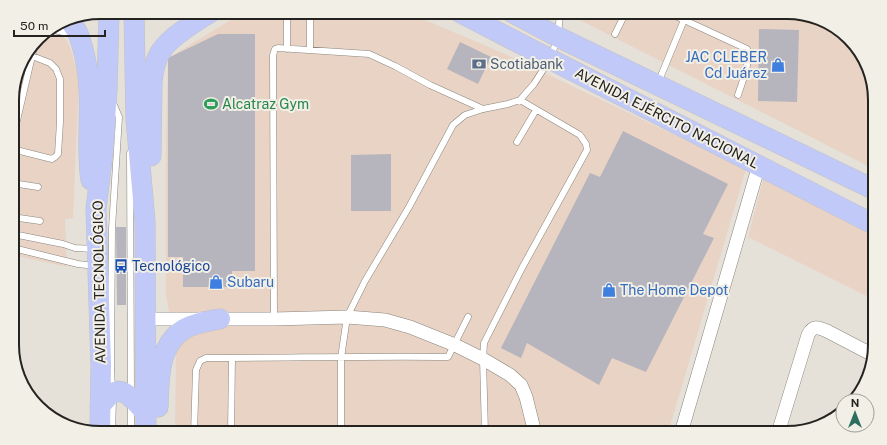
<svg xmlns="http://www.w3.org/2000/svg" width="887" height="445" font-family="'Public Sans',sans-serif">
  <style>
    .commercial { fill: #e8d3c5 }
    .building { fill: #b6b4bc }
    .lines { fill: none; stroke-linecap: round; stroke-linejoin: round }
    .lane-casing { stroke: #89867e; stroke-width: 7 }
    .street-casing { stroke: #89867e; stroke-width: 14 }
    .primary-casing { stroke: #c2c1c1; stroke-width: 21 }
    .lane { stroke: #fff; stroke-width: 6 }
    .street { stroke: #fff; stroke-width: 13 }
    .primary { stroke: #c1c9f8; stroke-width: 20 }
    .labels { text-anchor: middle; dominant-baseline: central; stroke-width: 4; stroke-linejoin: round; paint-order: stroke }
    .shop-label { font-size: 14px; fill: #366cbe; stroke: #f2efe6; text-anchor: start }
    .service-label { font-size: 14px; fill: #4e5e75; stroke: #f2efe6; text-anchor: start }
    .leisure-label { font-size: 14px; fill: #27864d; stroke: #f2efe6; text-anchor: start }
    .street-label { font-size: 14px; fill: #252320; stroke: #f2efe6 }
    .transit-label { font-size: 14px; fill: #164399; stroke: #f2efe6; text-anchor: start }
    .rim { fill: none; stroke: #252320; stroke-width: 2 }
  </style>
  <rect width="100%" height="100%" fill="#e5e1d9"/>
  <!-- commercial -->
  <path class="commercial" d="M244,12H406L503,53L746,169L668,433H175L176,353L166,294V142L168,58Z
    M564,12H787L825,21L857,47L874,89V169Z
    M57,24L70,47L79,78L73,218L65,219L67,267L13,255L12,94L21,61L42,34Z
    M764,176L875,234V300L748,237Z"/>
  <!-- building -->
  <path class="building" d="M760,12H787L799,15H760Z
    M759,29L799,30L797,102L758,101Z
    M218,34H255V271H232V287H183V257H168V58Z
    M460,42L491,57L478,84L447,69Z
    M872,84L874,89V145L871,143Z
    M623,131L728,184L703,234L714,238L646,372L612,358L599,385L527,343L521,358L501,348L590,173L600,177Z
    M391,154V211H351V155Z
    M116,227H126V305H117Z"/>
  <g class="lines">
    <defs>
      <path id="lane" d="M310,12V50
        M667,12L747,49C751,62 742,82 738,95
        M50,29L72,34
        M615,34L626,12
        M287,49V12
        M658,83L684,20
        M12,142L35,43
        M517,142L536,110
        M12,149L52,159L55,157L58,154L60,122V79L56,69L50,63L32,56
        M130,153L131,391
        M12,183L38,187
        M12,217L40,221
        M13,234L63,244L75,248L94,249
        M13,248L78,264L95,266
        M274,319L273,55L275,49L278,48L369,54L395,66L430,85L483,109
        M112,390L111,369L112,228L119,117L113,103
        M131,405V433
        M112,433L113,400
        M194,433L196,370L200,361L206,358C287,358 368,356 448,357L468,317
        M231,433L232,358
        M341,433V358L347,317L365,281L409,207L453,125L465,115L483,109L508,104L520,100L534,84L550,59L558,37L560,12
        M485,433L483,359L484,343L522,268L587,150L586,144L580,135L520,100"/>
      <path id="street" d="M145,319H274L347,317L385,320L410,327L455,345L483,359L510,375L521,385L526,397L535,433
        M681,433L759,165
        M778,433L808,335C813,325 818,327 827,331L873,355"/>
      <path id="primary" d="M134,12L136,119L145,222L146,433
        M459,12C597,84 736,153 875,225
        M511,12L558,37L875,190
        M68,18C72,24 77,30 79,36C90,66 90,97 89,128C89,145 88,163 91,180
        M151,156L152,82C153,71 155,59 162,50C170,37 198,20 211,12
        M100,406C104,402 107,398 111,394C125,384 137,405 146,413
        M158,407C159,380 158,345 184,329C195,323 208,321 220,319
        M100,433L101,365L96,209L103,151L107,89L109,12"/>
    </defs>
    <!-- lane casing -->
    <use href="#lane" class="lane-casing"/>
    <!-- street casing -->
    <use href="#street" class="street-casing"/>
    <!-- primary casing -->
    <use href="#primary" class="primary-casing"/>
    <!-- lane -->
    <use href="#lane" class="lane"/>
    <!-- street -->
    <use href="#street" class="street"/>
    <!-- primary -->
    <use href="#primary" class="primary"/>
  </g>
  <!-- icons -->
  <defs>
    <symbol id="bank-bare" viewBox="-9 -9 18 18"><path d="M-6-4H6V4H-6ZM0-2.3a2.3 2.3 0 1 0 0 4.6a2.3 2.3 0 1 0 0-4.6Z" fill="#5c6f8a" stroke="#f2efe6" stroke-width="2.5" paint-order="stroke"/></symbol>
    <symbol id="shop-bare" viewBox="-9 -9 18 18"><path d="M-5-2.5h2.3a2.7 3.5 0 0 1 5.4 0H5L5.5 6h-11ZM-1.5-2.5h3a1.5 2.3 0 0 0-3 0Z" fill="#3f7fe0" stroke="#f2efe6" stroke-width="2.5" paint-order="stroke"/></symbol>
    <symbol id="stadium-bare" viewBox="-9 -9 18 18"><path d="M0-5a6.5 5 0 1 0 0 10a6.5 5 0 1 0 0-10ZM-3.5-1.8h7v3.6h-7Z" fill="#2e9e5b" stroke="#f2efe6" stroke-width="2.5" paint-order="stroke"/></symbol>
    <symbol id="bus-bare" viewBox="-9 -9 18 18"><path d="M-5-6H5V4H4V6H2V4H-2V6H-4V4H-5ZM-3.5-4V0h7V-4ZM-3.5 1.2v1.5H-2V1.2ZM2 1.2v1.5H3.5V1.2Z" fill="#1a4fb4" stroke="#f2efe6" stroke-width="2.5" paint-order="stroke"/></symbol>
  </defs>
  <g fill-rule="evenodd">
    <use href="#bank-bare" x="469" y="54" width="20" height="20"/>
    <use href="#shop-bare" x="768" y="55" width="20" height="20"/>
    <use href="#stadium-bare" x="201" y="94" width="20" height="20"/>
    <use href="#bus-bare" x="111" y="256" width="20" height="20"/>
    <use href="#shop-bare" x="206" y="272" width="20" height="20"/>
    <use href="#shop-bare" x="599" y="280" width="20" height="20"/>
  </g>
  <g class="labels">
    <!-- shop labels -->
    <g class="shop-label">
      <text x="767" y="57" text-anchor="end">JAC CLEBER<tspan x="767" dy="16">Cd Juárez</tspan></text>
      <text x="227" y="282">Subaru</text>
      <text x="620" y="290">The Home Depot</text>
    </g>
    <!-- service labels -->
    <g class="service-label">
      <text x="490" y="64">Scotiabank</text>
    </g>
    <!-- leisure labels -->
    <g class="leisure-label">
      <text x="222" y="104">Alcatraz Gym</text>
    </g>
    <!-- street labels -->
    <g class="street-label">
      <text transform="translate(667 118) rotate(27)">AVENIDA EJÉRCITO NACIONAL</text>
      <text transform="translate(99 282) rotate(-91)">AVENIDA TECNOLÓGICO</text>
    </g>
    <!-- transit labels -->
    <g class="transit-label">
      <text x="132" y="266">Tecnológico</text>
    </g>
  </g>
  <!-- crop -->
  <path d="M0 0H887V445H0ZM100 19H787A81 81 0 0 1 868 100V345A81 81 0 0 1 787 426H100A81 81 0 0 1 19 345V100A81 81 0 0 1 100 19Z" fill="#f2efe6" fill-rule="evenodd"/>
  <path class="rim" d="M100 19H787A81 81 0 0 1 868 100V345A81 81 0 0 1 787 426H100A81 81 0 0 1 19 345V100A81 81 0 0 1 100 19Z"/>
  <!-- north arrow -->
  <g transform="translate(855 413)"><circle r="19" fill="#f2efe6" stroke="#a09d97"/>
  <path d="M0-3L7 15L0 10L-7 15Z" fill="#2d6e5e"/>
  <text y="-6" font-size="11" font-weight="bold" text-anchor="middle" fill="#252320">N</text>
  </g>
  <!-- scale -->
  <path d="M14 30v6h91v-6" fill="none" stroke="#252320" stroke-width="2"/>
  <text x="20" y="30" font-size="12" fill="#252320" stroke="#f2efe6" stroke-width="3" paint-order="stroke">50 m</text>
</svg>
